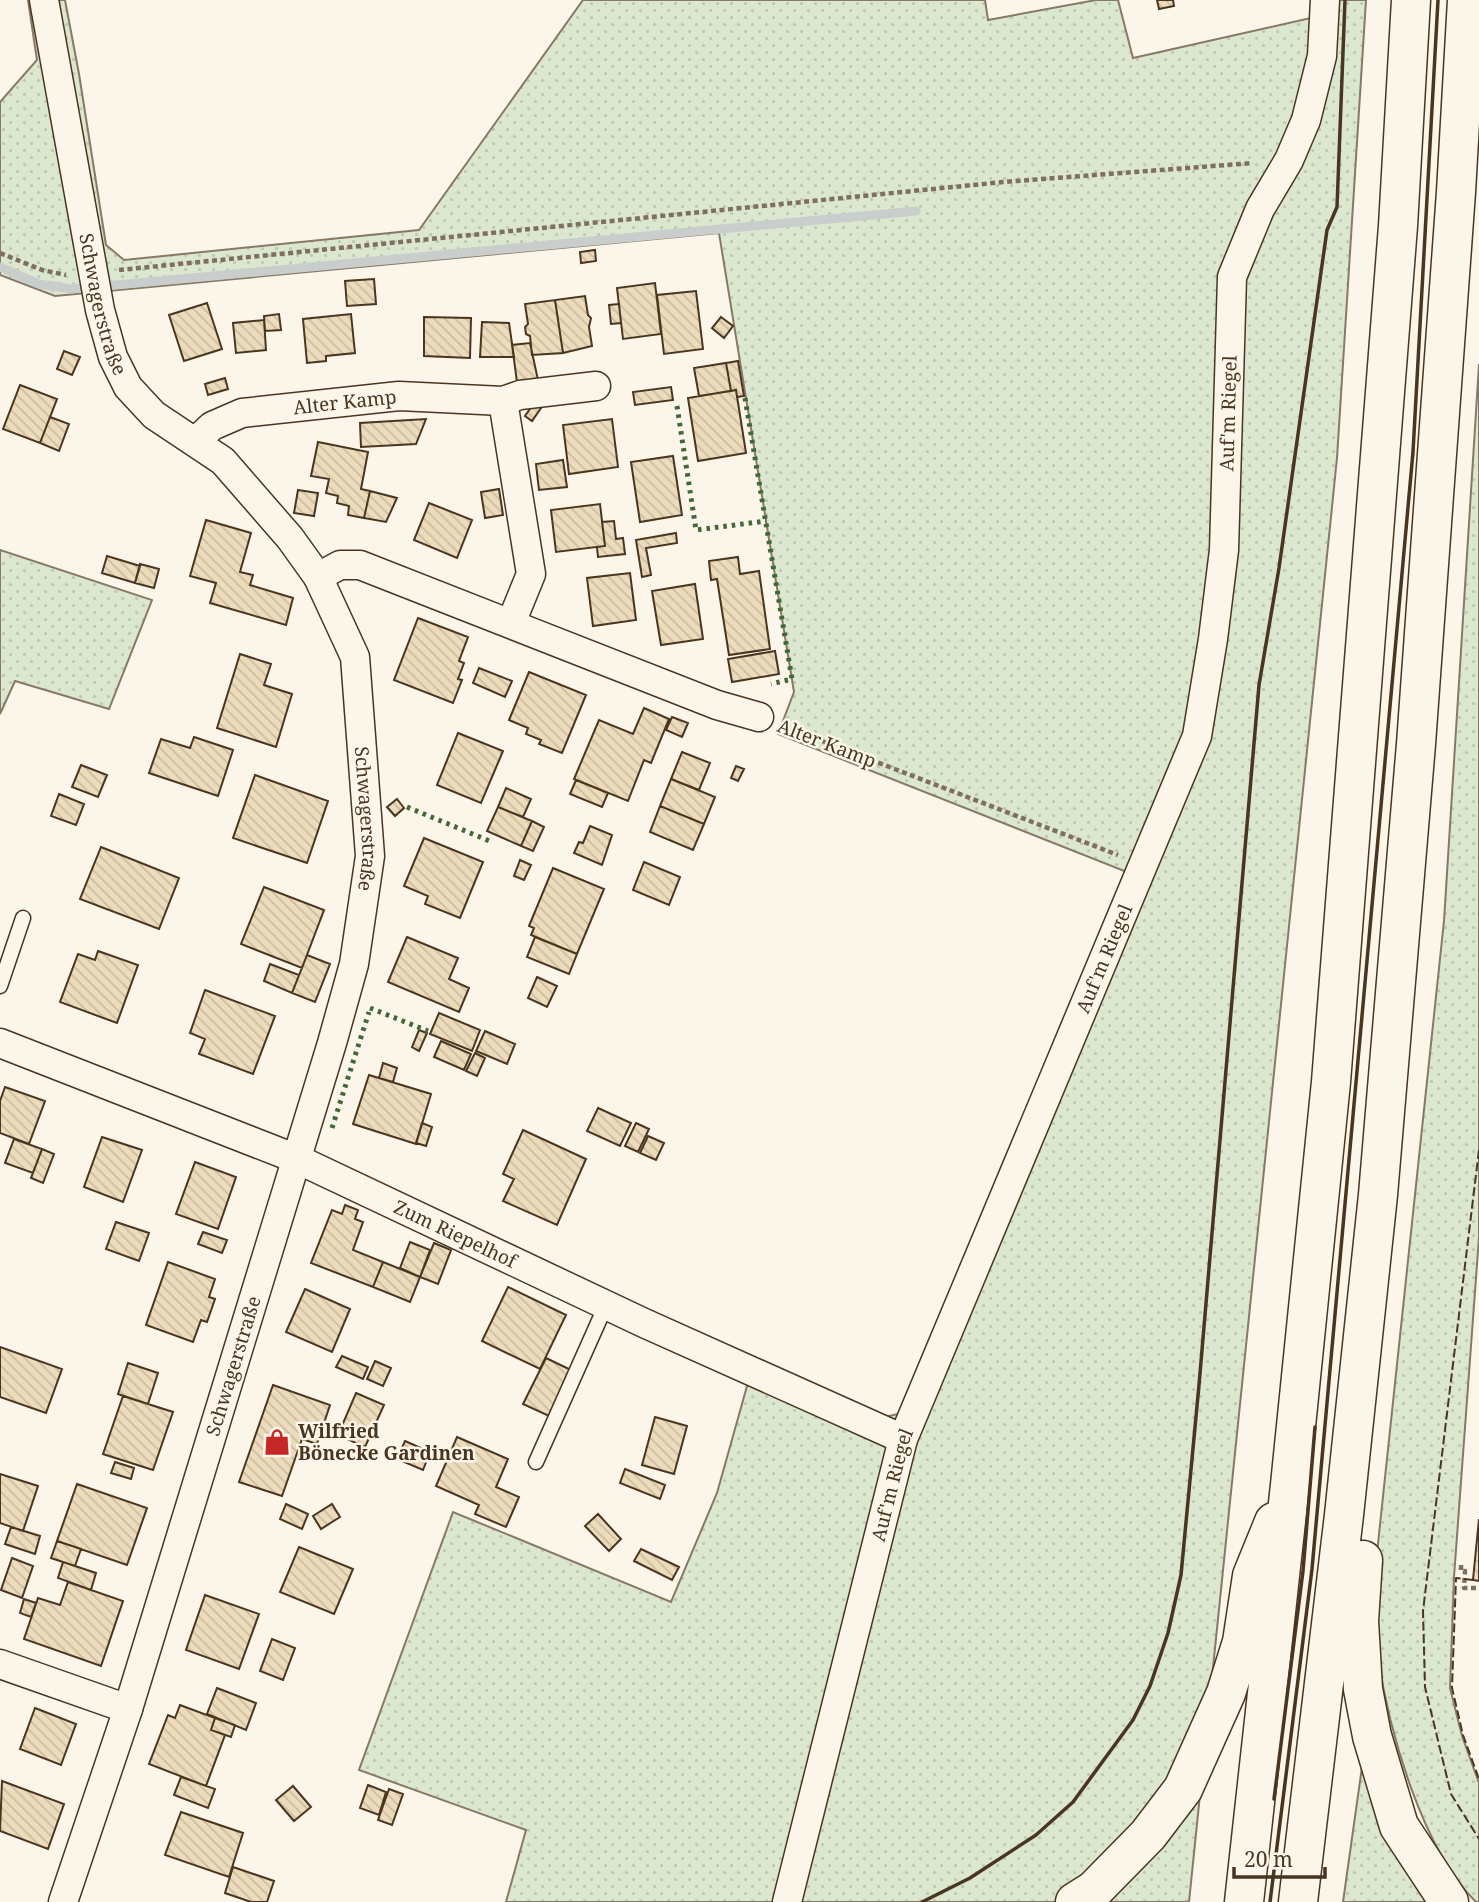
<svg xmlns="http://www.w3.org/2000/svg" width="1479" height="1902" font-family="'Noto Serif',serif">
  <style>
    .grass { fill: url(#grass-dots); stroke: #887966; stroke-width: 2 }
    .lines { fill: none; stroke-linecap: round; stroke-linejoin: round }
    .stream { stroke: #c9cecd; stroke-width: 9 }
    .building { fill: url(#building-back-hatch); stroke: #4a3520; stroke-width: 2 }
    .service-casing { stroke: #4a3520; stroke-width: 17 }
    .minor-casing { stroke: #4a3520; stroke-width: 31 }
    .motorway-casing { stroke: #4a3520; stroke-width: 41 }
    .path { stroke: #7f6f5c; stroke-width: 4.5; stroke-dasharray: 5 3.5; stroke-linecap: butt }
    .service { stroke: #fbf6e9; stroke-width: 14 }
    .minor { stroke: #fbf6e9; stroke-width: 28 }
    .motorway { stroke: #fbf6e9; stroke-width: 38 }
    .hedge { stroke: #436837; stroke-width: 5; stroke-dasharray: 3.5 5; stroke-linecap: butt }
    .fence { stroke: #4a3520; stroke-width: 2; stroke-dasharray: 9 3.5; stroke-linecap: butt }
    .wall { stroke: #4a3520; stroke-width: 3.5 }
    .labels { text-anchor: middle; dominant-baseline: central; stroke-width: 5; stroke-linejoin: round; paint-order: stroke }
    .street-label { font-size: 19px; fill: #4a3520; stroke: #fbf6e9 }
    .poi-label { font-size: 19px; font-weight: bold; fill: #4a3520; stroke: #fbf6e9; text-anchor: start }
  </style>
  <defs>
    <pattern id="grass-dots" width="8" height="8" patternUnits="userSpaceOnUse" patternTransform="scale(1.75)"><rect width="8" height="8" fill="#dce7d0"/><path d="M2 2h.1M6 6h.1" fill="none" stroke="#bec7b2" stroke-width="1.8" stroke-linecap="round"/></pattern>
    <pattern id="building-back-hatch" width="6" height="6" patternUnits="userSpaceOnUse" patternTransform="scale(1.75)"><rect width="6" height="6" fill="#ecdcbc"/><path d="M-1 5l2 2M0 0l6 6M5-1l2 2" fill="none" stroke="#ccbda1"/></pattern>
  </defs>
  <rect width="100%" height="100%" fill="#fbf6e9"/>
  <!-- grass -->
  <path class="grass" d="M28,0H65L79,74L106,245L124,260L419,230L583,0H985L988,20L1096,0H1118L1133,58L1311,18L1312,0H1366L1337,458L1189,1902H506L526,1830L359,1770L453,1512L671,1602L717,1493L749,1379L885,1417L898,1414L1127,872L778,734L794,692L719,233L55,296L0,275V102L37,60Z
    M1479,364V1237L1454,1577L1450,1688L1462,1736L1479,1783V1902H1476C1422,1849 1389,1731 1378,1657C1373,1630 1376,1599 1375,1572L1444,921Z
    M0,550L152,600L109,709L15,681L0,714Z
    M1363,1760L1430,1902H1343Z"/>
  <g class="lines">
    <!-- stream -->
    <path class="stream" d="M0,267L39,284L72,289L916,211"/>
  </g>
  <!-- building -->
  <path class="building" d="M1157,0H1173L1174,6L1159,9Z
    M595,250L596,261L581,263L580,252Z
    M374,279L376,304L347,306L345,281Z
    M655,283L661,334L623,339L617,288Z
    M696,291L703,349L664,354L657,295Z
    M585,296L588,315L591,318L589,327L592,346L563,353L555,300Z
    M555,300L563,353L532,355L530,336L526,334L525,327L528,324L525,304Z
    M207,303L222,349L184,361L169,315Z
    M619,304L621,323L611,324L609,305Z
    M279,314L281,330L265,331L264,316Z
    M351,314L355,353L326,356V361L307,363L303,319Z
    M424,317L471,318L470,358L424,356Z
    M721,317L733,326L724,338L712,328Z
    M264,320L266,350L236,353L233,323Z
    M482,322L509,323L514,357H480Z
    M530,343L538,380L517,382L512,345Z
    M64,351L80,357L72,375L57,369Z
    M738,361L744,396L737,397L736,390L731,391L726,363Z
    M726,363L731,391L699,396L694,368Z
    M225,378L228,389L208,395L205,384Z
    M20,385L57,399L40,443L3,429Z
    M671,387L673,400L635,405L633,392Z
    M736,390L746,453L698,461L688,398Z
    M534,403L541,408L532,421L525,416Z
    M50,417L69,424L59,451L40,443Z
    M426,419L416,444L361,447L360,423Z
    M612,419L618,467L569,474L563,425Z
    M318,442L368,452L361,489L370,491L364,518L348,515L349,506L337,503L338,496L326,493L329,479L311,476Z
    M673,456L682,515L640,522L631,462Z
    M563,460L567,487L539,490L536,464Z
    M499,489L503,515L485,518L481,492Z
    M298,490L318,493L314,516L294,513Z
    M370,491L397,498L386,522L364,518Z
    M429,503L472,520L457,558L414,540Z
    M600,504L605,546L556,552L551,510Z
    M206,520L251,533L240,572L253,575L250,585L293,598L286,625L210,603L216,583L190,576Z
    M614,521L616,539L623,538L625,554L598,557L597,547L605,546L602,522Z
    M676,533L677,543L646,548L651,575L642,577L636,540Z
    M107,556L140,566L135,583L102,573Z
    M738,557L740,574L759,571L770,649L729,655L717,579L711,580L709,561Z
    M140,564L159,569L154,588L135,583Z
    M630,573L636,620L593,626L587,578Z
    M695,584L703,639L661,645L652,591Z
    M418,618L468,637L459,661L464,663L458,679L462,680L453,703L394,680Z
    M775,651L779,674L732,682L728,659Z
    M240,654L271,664L264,685L292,694L276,747L217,728Z
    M479,668L512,681L505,697L473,683Z
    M529,672L586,695L562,753L539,744L541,740L526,734L528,728L509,720Z
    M644,708L669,719L651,763L644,760L628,801L574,779L599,720L633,734Z
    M672,717L688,723L682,737L666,730Z
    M458,733L503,751L481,803L437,785Z
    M194,737L233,750L218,796L149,773L161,739L190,748Z
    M682,752L710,763L699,790L671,779Z
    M81,765L107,775L98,797L72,787Z
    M736,766L744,769L738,781L731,778Z
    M255,775L328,801L307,863L233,838Z
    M671,779L715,797L704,824L660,806Z
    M576,780L608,793L602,807L570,794Z
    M506,788L531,799L523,817L498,807Z
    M59,794L84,804L76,825L51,816Z
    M397,799L404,808L395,816L387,807Z
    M660,806L704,824L693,850L650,832Z
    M498,807L532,821L521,846L487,831Z
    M532,821L544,827L533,851L521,846Z
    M590,826L612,835L602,865L574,853L579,842L583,843Z
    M424,838L483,862L460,918L425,904L428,896L404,886Z
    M101,847L179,878L159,929L80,899Z
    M520,860L531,865L524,880L514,876Z
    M644,862L680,877L669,905L633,890Z
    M553,868L604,889L577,954L531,935L534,928L529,926Z
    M264,887L324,910L302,968L241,944Z
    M407,937L458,958L449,979L469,988L459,1012L388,982Z
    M535,937L577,954L569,974L527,957Z
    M98,951L138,965L117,1023L60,1002L78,954L95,960Z
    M307,955L330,964L315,1002L292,993Z
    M270,964L299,975L292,993L264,981Z
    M537,977L557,986L547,1007L528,998Z
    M205,990L275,1016L253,1074L199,1054L205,1039L190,1033Z
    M439,1013L480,1030L472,1051L430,1034Z
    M419,1030L427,1033L419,1051L412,1047Z
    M485,1031L515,1044L507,1064L476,1051Z
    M441,1041L471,1054L464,1070L434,1057Z
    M475,1053L485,1058L477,1076L466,1071Z
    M383,1063L397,1068L393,1082L379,1078Z
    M369,1075L431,1094L416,1144L353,1124Z
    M5,1087L45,1101L29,1144L0,1133V1101Z
    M598,1108L631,1123L620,1146L587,1131Z
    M422,1123L432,1127L426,1146L416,1143Z
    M636,1123L649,1129L638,1152L625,1146Z
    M523,1130L586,1159L557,1225L503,1201L514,1179L503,1174Z
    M648,1136L664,1143L656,1160L640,1153Z
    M102,1137L142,1150L123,1202L84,1187Z
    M14,1139L42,1149L33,1173L5,1163Z
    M42,1149L54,1154L43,1183L31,1178Z
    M195,1162L236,1177L218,1229L176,1214Z
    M345,1205L358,1210L355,1219L363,1222L353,1250L383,1262L373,1287L311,1263L332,1210L342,1214Z
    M116,1222L149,1233L139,1261L106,1249Z
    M203,1232L227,1240L222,1253L198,1244Z
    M410,1242L430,1250L420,1277L400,1268Z
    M434,1243L451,1250L438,1284L420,1277Z
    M168,1262L215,1279L209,1297L215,1299L207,1322L201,1320L193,1342L146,1325Z
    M383,1262L420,1277L410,1302L373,1287Z
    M508,1287L566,1315L540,1369L482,1341Z
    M305,1289L350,1309L332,1352L286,1332Z
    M0,1347L62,1369L46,1413L0,1397Z
    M342,1356L368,1367L363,1379L336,1367Z
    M546,1358L571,1370L549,1416L523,1404Z
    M375,1361L391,1368L383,1386L367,1379Z
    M128,1363L158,1373L148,1404L118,1394Z
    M273,1385L330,1405L317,1444L302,1439L282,1496L239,1482Z
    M356,1393L384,1405L365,1447L338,1435Z
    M123,1396L173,1412L153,1470L103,1454Z
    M655,1417L687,1426L674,1474L642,1465Z
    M457,1437L508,1459L496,1487L519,1497L506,1527L475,1514L479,1505L436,1486Z
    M405,1441L430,1452L423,1470L397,1459Z
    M115,1462L134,1468L131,1479L111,1473Z
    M625,1469L665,1485L660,1499L620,1483Z
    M0,1474L38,1486L23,1531L0,1523Z
    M77,1484L147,1508L127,1565L57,1541Z
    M286,1504L308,1514L302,1529L280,1519Z
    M332,1504L340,1517L321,1529L313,1516Z
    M598,1514L621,1539L609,1551L585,1526Z
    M1479,1519V1581L1473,1580Z
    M11,1527L40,1536L35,1554L5,1544Z
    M57,1541L81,1549L75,1566L51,1558Z
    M299,1547L353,1569L334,1614L280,1592Z
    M641,1549L679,1567L672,1580L634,1561Z
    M12,1558L33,1566L22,1598L1,1590Z
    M63,1562L96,1573L91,1590L58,1578Z
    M68,1582L123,1601L101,1666L24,1639L38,1598L60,1605Z
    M205,1595L259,1614L239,1669L186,1650Z
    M24,1599L36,1603L31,1617L20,1613Z
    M272,1639L295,1648L283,1680L260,1671Z
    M217,1688L256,1703L246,1730L207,1714Z
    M180,1705L215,1718L211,1730L225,1735L206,1786L149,1764L168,1715L175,1718Z
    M35,1708L76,1724L61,1765L20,1749Z
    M215,1718L235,1725L231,1737L211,1730Z
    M181,1777L215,1789L208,1808L174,1795Z
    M2,1781L64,1804L48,1849L0,1831Z
    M368,1785L386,1792L379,1815L360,1808Z
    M293,1786L311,1807L294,1821L276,1800Z
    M389,1789L403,1794L392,1825L378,1820Z
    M181,1812L243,1833L229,1877L165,1855Z
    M233,1867L274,1881L267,1902H251L225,1893Z"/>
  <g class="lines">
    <defs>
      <path id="service" d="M0,986L23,918
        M536,1462L606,1305"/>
      <g id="minor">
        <path id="s1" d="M44,0L100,310L113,357L128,387L154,415L223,461L290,538L318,577L355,657L370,856L354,964L332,1043L128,1709L63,1902"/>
        <path d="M503,401L531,574L511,623"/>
        <path id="s2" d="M196,441L212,426L242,413L399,396L503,401L520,395L596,386"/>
        <path d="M318,577L340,565H360L717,705L759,717"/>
        <path id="s3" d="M0,1043L297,1159L644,1323L903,1439"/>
        <path d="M0,1664L128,1709"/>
        <path id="s4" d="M787,1902L903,1439L1197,736L1213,639L1224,550L1232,277L1260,209L1289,160L1306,120L1322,56L1325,0"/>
      </g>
      <path id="motorway" d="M1363,1560L1359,1621L1363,1689L1372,1736L1399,1826L1449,1902
        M1075,1902L1094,1890L1148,1835L1183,1789L1226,1693L1242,1642L1252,1576L1274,1522
        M1244,1902L1290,1485L1331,1082L1398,226L1411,0
        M1298,1902L1344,1515L1378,1195L1416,744L1456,192L1467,0"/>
    </defs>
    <!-- service casing -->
    <use href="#service" class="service-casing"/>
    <!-- minor casing -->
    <use href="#minor" class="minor-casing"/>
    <!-- motorway casing -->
    <use href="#motorway" class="motorway-casing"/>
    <!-- path -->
    <path class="path" d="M0,253L42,270L66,275
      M119,270L1003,182L1253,163
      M783,726L1118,855
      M1461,1565V1571H1465L1464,1588H1479"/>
    <!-- service -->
    <use href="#service" class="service"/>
    <!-- minor -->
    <use href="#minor" class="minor"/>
    <!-- motorway -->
    <use href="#motorway" class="motorway"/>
    <!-- hedge -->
    <path class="hedge" d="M745,398L792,679L771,684
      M677,406L696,530L766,521
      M407,807L492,842
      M370,1008L428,1031
      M332,1128L369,1012"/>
    <!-- fence -->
    <path class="fence" d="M1479,1150L1423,1611L1425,1687L1451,1794L1479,1839
      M1473,1580L1456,1578L1452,1688L1463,1735L1479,1779"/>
    <!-- wall -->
    <path class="wall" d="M1274,1799L1303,1571L1315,1427
      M922,1902L970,1878L1036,1835L1073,1802L1133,1720L1150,1686L1168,1633L1181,1575L1199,1385L1259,685L1279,568L1327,230L1337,207L1345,0
      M1270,1902L1312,1569L1413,452L1438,0"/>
  </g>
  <!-- icons -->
  <defs>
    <symbol id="shop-bare" viewBox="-9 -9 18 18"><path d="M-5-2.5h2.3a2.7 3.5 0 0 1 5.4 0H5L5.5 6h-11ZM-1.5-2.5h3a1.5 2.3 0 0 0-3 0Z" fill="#c62828" stroke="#fbf6e9" stroke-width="2.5" paint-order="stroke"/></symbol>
  </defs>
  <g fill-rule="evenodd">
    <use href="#shop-bare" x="258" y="1423" width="38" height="38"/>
  </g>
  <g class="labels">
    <!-- street labels -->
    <g class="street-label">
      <text stroke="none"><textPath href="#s1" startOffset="310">Schwagerstraße</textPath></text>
      <text stroke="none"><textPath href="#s2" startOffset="158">Alter Kamp</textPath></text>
      <text stroke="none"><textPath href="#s4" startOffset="1564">Auf'm Riegel</textPath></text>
      <text transform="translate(827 743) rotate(21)">Alter Kamp</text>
      <text stroke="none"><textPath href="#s1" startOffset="919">Schwagerstraße</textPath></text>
      <text stroke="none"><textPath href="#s4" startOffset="998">Auf'm Riegel</textPath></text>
      <text stroke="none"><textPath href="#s3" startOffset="494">Zum Riepelhof</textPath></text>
      <text transform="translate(233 1366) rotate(-73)">Schwagerstraße</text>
      <text stroke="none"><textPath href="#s4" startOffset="430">Auf'm Riegel</textPath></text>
    </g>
    <!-- poi labels -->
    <g class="poi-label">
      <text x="298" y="1431">Wilfried<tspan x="298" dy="22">Bönecke Gardinen</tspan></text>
    </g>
  </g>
  <!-- scale -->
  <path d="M1234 1867v10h91v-10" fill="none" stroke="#4a3520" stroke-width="3.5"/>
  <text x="1244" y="1867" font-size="21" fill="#4a3520" stroke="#fbf6e9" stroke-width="5" paint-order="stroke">20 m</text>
</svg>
